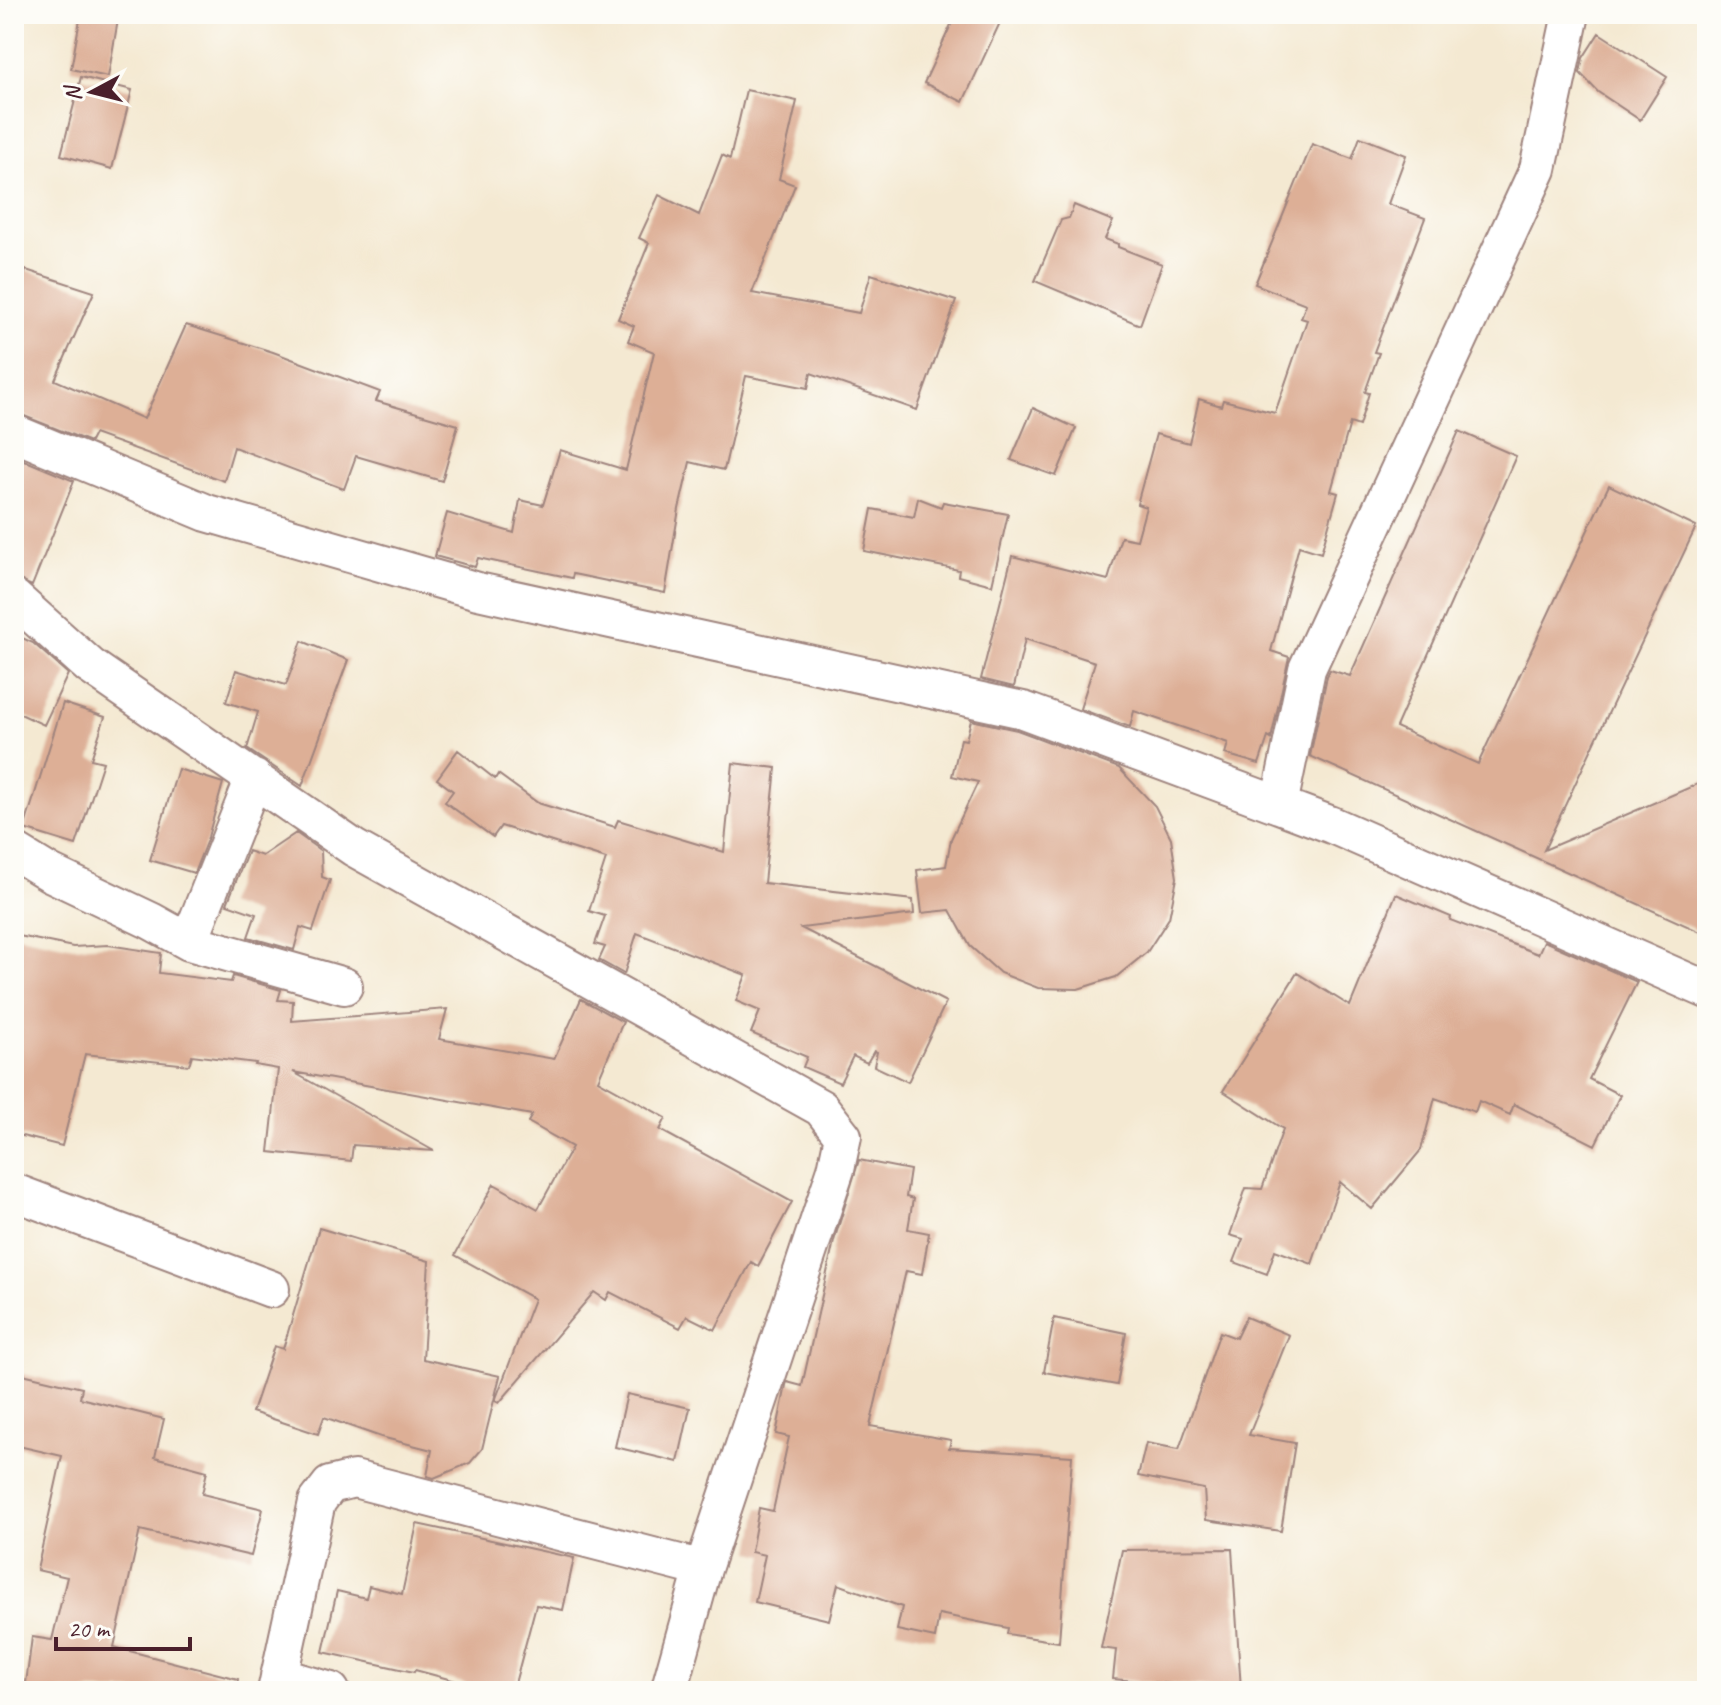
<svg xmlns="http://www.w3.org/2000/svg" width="1721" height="1705" font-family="Caveat,sans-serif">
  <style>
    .building { fill: #ddaf96 }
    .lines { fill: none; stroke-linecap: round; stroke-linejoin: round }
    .street-casing { stroke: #9f847e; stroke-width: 40 }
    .street { stroke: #fff; stroke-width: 36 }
  </style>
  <rect width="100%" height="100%" fill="#fdfcf7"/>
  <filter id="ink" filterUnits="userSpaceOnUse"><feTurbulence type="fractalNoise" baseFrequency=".0125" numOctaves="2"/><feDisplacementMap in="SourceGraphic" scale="16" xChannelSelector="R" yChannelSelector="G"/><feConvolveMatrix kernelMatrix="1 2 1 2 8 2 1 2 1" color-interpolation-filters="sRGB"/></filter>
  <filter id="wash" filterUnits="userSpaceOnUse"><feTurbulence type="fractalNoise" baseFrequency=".006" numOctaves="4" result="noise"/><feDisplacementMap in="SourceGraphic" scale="32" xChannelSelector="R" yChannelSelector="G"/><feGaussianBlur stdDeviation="1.8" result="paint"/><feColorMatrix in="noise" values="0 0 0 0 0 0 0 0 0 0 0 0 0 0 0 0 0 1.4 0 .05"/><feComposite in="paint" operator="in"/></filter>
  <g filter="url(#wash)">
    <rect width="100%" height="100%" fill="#f4e9d2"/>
    <g id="blocks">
      <!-- building -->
      <path class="building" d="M81,14H119L108,77L71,69Z
        M956,14H1004L963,102L924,83Z
        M1599,33L1667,77L1640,120L1598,92L1580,73L1583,58Z
        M81,77L132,90L112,169L61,155Z
        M746,90L797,101L779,179L795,185L752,293L859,313L871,274L956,301L917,410L811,373L808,388L746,376L724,470L690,462L679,509L665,593L573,574L572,578L478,558L475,567L435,556L447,513L514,533L520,500L543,505L560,450L626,470L654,352L628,341L634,326L618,319L649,243L639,238L659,195L699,215L722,155L730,159Z
        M1360,137L1406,155L1388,204L1425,218L1374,352L1379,353L1365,392L1369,393L1359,426L1350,423L1331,491L1338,493L1321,553L1299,546L1271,651L1289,657L1271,739L1268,737L1259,764L1225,754L1228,743L1134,711L1130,727L1080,709L1095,662L1025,639L1014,687L981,679L1012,556L1108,580L1121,537L1137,540L1146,507L1137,504L1156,434L1189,443L1199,399L1221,406L1223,400L1275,413L1307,320L1301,318L1306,304L1255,284L1312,144L1352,159Z
        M1074,205L1113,221L1105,239L1118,244V247L1162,264L1140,325L1035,281L1061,220L1069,218Z
        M26,270L94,292L55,380L144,419L186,325L273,352L380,392L376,401L458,425L442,481L356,456L344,489L234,447L224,481L94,434L90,442L14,412V308Z
        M1033,408L1076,428L1056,476L1011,460Z
        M1459,431L1516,456L1396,727L1478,764L1609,485L1696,527L1544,850L1707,780V935L1310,756L1327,676L1330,670L1350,676Z
        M14,456L74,481L32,586L14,578Z
        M918,498L941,507L943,502L1008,514L992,585L958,576L959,570L864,551L872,509L914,517Z
        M14,634L33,643L68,674L44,725L14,711Z
        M302,641L348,660L302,786L247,749L258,712L226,702L236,670L286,685Z
        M63,703L105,717L91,759L103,762L76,845L24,829Z
        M971,720L1017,730L1119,768L1155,806L1171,838L1177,878L1169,918L1147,952L1116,977L1078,989L1038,988L1000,973L970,946L950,910L922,913L917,870L946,866L951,839L978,782L952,776L961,739L966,740Z
        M458,750L495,779L498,774L538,803L615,827L618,820L724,852L733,763L776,768L764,883L913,900L914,914L801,928L946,1002L908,1082L874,1066L877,1052L874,1051L867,1063L853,1056L840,1083L803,1067L807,1057L751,1033L760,1011L736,1001L746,975L637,933L624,974L599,960L605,947L595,944L605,916L589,911L606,859L501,826L493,837L445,802L453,791L437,779Z
        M178,769L223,783L208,837L194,873L150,860Z
        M296,833L321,851L322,877L330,880L313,931L300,927L294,950L248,937L256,914L227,904L248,851L262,856Z
        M1396,894L1451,917L1450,920L1538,954L1544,941L1637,982L1589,1079L1620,1095L1595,1145L1514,1104L1510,1115L1479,1101L1475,1112L1435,1098L1421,1150L1372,1209L1340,1182L1312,1264L1275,1250L1267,1274L1234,1262L1243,1239L1230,1235L1246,1188L1262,1189L1283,1129L1223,1091L1297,973L1350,1006Z
        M14,935L73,947L108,945L161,953L159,973L231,982L233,976L281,990L278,1000L293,1001L292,1021L447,1009L439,1039L554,1059L581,999L623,1022L598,1080L666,1118L660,1130L792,1202L758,1266L751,1262L715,1330L687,1316L680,1328L610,1292L606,1300L594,1292L499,1403L495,1401L534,1299L455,1255L494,1184L538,1209L572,1147L528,1122L532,1115L293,1072L434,1151L353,1145L351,1161L269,1152L278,1069L255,1065L256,1063L192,1055L189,1065L85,1054L62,1146L14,1134Z
        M859,1160L910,1170L906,1197L913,1199L908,1229L929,1233L922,1274L906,1271L870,1426L951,1440L949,1448L1072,1456L1059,1642L1007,1634L1008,1628L939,1614L935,1638L897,1630L902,1607L838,1584L829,1620L755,1602L765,1555L751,1552L759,1508L773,1511L789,1437L776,1434L786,1385L787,1382L802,1386L834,1241Z
        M319,1228L429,1261L423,1359L500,1376L482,1449L470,1463L434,1478L427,1476L432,1450L381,1437L324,1417L318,1434L252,1412L274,1346L283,1349Z
        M1246,1317L1289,1335L1249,1435L1295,1443L1281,1531L1206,1520L1204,1489L1138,1476L1146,1443L1179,1449L1220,1332L1236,1338Z
        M1054,1318L1126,1333L1117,1385L1044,1372Z
        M14,1372L82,1388L80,1398L164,1419L155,1457L207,1471L202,1494L263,1509L251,1556L140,1530L114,1647L238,1679L236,1691H25L32,1637L52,1640L67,1577L37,1570L62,1456L14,1445Z
        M627,1394L690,1408L678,1462L615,1447Z
        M417,1524L574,1558L563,1610L536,1605L513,1691H493L415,1670L414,1672L323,1652L337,1591L366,1598L369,1586L402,1594Z
        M1232,1549L1241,1690L1113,1679L1116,1650L1101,1648L1122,1550Z"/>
    </g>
  </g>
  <g filter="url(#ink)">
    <use href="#blocks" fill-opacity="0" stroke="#9f847e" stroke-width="2"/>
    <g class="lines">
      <defs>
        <path id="street" d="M1571,14L1538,169L1307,669L1279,805L1332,825L1707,990
          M14,433L207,513L478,591L1023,710L1279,805
          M14,598L90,666L354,848L821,1108L843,1136L836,1169L703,1569L669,1691
          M14,851L50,873L151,921L189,942L344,986
          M189,942L254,778
          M14,1192L271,1289
          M279,1676L331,1691
          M276,1691L317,1502L330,1485L354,1479L703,1569"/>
      </defs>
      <!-- street casing -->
      <use href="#street" class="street-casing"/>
      <!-- street -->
      <use href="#street" class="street"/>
    </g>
  </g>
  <!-- margin -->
  <rect width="1721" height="1705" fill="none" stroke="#fdfcf7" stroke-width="48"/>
  <!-- north arrow -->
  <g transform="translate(92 92) rotate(263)" stroke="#fdfcf7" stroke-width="6" paint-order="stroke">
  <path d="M0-6L14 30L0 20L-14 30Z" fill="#4a1f2b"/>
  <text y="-12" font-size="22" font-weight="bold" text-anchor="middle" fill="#4a1f2b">N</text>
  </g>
  <!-- scale -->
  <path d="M56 1637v12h134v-12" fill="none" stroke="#4a1f2b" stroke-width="4"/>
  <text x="68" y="1637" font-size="24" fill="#4a1f2b" stroke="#fdfcf7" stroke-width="6" paint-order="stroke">20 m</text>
</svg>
